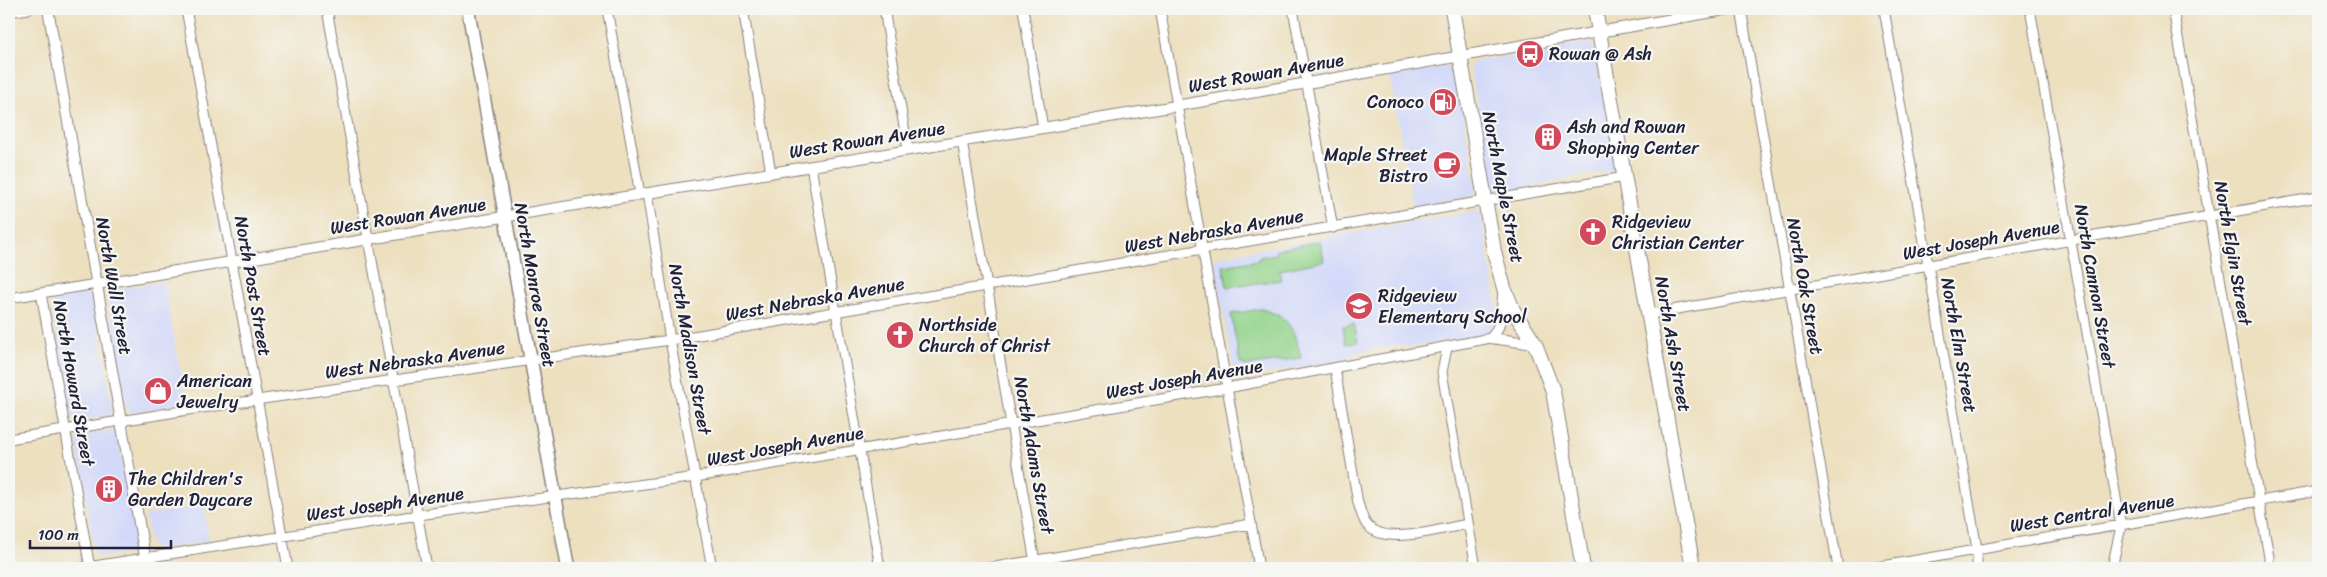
<svg xmlns="http://www.w3.org/2000/svg" width="2327" height="577" font-family="Sriracha,sans-serif">
  <style>
    .built { fill: #d3d9f9 }
    .green { fill: #92d38a; stroke: #5a7a62 }
    .lines { fill: none; stroke-linecap: round; stroke-linejoin: round }
    .minor-casing { stroke: #88817d; stroke-width: 11 }
    .tertiary-casing { stroke: #88817d; stroke-width: 12 }
    .secondary-casing { stroke: #88817d; stroke-width: 15 }
    .primary-casing { stroke: #88817d; stroke-width: 16 }
    .minor { stroke: #fff; stroke-width: 9 }
    .tertiary { stroke: #fff; stroke-width: 10 }
    .secondary { stroke: #fff; stroke-width: 12 }
    .primary { stroke: #fff; stroke-width: 14 }
    .labels { text-anchor: middle; dominant-baseline: central; stroke-width: 4.5; stroke-linejoin: round; paint-order: stroke }
    .poi-label { font-size: 18px; fill: #22223b; stroke: #f6f6f2; text-anchor: start }
    .street-label { font-size: 18px; fill: #22223b; stroke: #f6f6f2 }
  </style>
  <rect width="100%" height="100%" fill="#f6f6f2"/>
  <filter id="ink" filterUnits="userSpaceOnUse"><feTurbulence type="fractalNoise" baseFrequency=".02" numOctaves="2"/><feDisplacementMap in="SourceGraphic" scale="10" xChannelSelector="R" yChannelSelector="G"/><feConvolveMatrix kernelMatrix="1 2 1 2 8 2 1 2 1" color-interpolation-filters="sRGB"/></filter>
  <filter id="wash" filterUnits="userSpaceOnUse"><feTurbulence type="fractalNoise" baseFrequency=".0096" numOctaves="4" result="noise"/><feDisplacementMap in="SourceGraphic" scale="20" xChannelSelector="R" yChannelSelector="G"/><feGaussianBlur stdDeviation="1.12" result="paint"/><feColorMatrix in="noise" values="0 0 0 0 0 0 0 0 0 0 0 0 0 0 0 0 0 1.4 0 .05"/><feComposite in="paint" operator="in"/></filter>
  <g filter="url(#wash)">
    <rect width="100%" height="100%" fill="#ede0bf"/>
    <!-- built -->
    <path class="built" d="M1589,42L1595,49L1615,165L1614,170L1499,192L1494,191L1492,188L1470,66L1474,62Z
      M1448,66L1455,70L1477,191L1470,197L1413,206L1390,77Z
      M1477,211L1481,214L1499,317L1492,333L1409,347L1396,345L1356,352L1343,360L1241,378L1235,376L1214,263L1216,257Z
      M164,282L186,403L131,413L126,407L107,296L115,289Z
      M87,294L94,299L113,411L107,416L76,421L71,415L51,306L57,299Z
      M113,430L118,435L138,547L132,553L99,557L95,553L76,442L81,435Z
      M204,506L209,541L159,549L151,545L145,515Z"/>
    <!-- green -->
    <path class="green" d="M1320,241L1324,261L1280,270L1281,280L1227,287L1223,266L1259,260V257L1277,254L1276,250Z
      M1261,309C1290,316 1295,331 1301,358L1246,366L1240,363L1231,314Z
      M1354,324L1358,342L1346,344L1343,326Z"/>
  </g>
  <g filter="url(#ink)">
    <g class="lines">
      <defs>
        <path id="minor" d="M186,9L288,568
          M327,9L427,568
          M607,9L640,194
          M743,9L771,173
          M884,9L908,150
          M1023,9L1043,128
          M1160,9L1259,568
          M1293,9L1333,228
          M1741,9L1838,568
          M1884,9L1977,549V568
          M2030,9L2121,526L2112,568
          M2173,9L2269,557V568
          M9,12L28,9
          M962,141L1036,568
          M811,166L880,568
          M647,193L670,340L712,568
          M41,293L90,568
          M9,298L97,284
          M1649,314L2318,197
          M1447,348L1442,372L1476,568
          M1335,369L1358,503C1361,511 1362,519 1367,525C1386,547 1442,528 1468,524
          M9,439L188,410L670,340L1625,177
          M81,568L418,515L696,477L1227,388L1491,338
          M989,568L1251,524
          M1871,568L2318,491"/>
        <path id="tertiary" d="M48,9L147,568
          M97,284L1176,106L1730,9
          M1491,338C1504,325 1501,305 1504,288
          M1491,338L1535,344"/>
        <path id="secondary" d="M468,9L568,568"/>
        <path id="primary" d="M1452,9L1494,251L1504,288L1513,310L1535,344L1553,391L1583,568
          M1595,9L1693,568"/>
      </defs>
      <!-- minor casing -->
      <use href="#minor" class="minor-casing"/>
      <!-- tertiary casing -->
      <use href="#tertiary" class="tertiary-casing"/>
      <!-- secondary casing -->
      <use href="#secondary" class="secondary-casing"/>
      <!-- primary casing -->
      <use href="#primary" class="primary-casing"/>
      <!-- minor -->
      <use href="#minor" class="minor"/>
      <!-- tertiary -->
      <use href="#tertiary" class="tertiary"/>
      <!-- secondary -->
      <use href="#secondary" class="secondary"/>
      <!-- primary -->
      <use href="#primary" class="primary"/>
    </g>
  </g>
  <!-- icons -->
  <defs>
    <symbol id="bus-disc" viewBox="-11 -11 22 22"><circle r="9.5" fill="#d1495b" stroke="#f6f6f2"/><path d="M-5-6H5V4H4V6H2V4H-2V6H-4V4H-5ZM-3.5-4V0h7V-4ZM-3.5 1.2v1.5H-2V1.2ZM2 1.2v1.5H3.5V1.2Z" fill="#fff"/></symbol>
    <symbol id="fuel-disc" viewBox="-11 -11 22 22"><circle r="9.5" fill="#d1495b" stroke="#f6f6f2"/><path d="M-5.5-6h7V0h2V4h1.3V-2.5L3-4.5l.8-.8L6-3V5H2.5V1h-1V6h-7ZM-4.2-4.7v3.2H.2V-4.7Z" fill="#fff"/></symbol>
    <symbol id="building-disc" viewBox="-11 -11 22 22"><circle r="9.5" fill="#d1495b" stroke="#f6f6f2"/><path d="M-4-6H4V6H1V3H-1V6H-4ZM-2.5-4.3h1.7v1.8h-1.7ZM.8-4.3h1.7v1.8H.8ZM-2.5-1h1.7V.8h-1.7ZM.8-1h1.7V.8H.8Z" fill="#fff"/></symbol>
    <symbol id="cafe-disc" viewBox="-11 -11 22 22"><circle r="9.5" fill="#d1495b" stroke="#f6f6f2"/><path d="M-5.5-4.5H6V0H3Q3 3.5 0 3.5H-2.5Q-5.5 3.5-5.5 0ZM3-3.2v2h1.7v-2ZM-6 4.5H4V6H-6Z" fill="#fff"/></symbol>
    <symbol id="church-disc" viewBox="-11 -11 22 22"><circle r="9.5" fill="#d1495b" stroke="#f6f6f2"/><path d="M-1.2-6h2.4v3.5h3.3v2.4h-3.3V6h-2.4V-.1h-3.3v-2.4h3.3Z" fill="#fff"/></symbol>
    <symbol id="school-disc" viewBox="-11 -11 22 22"><circle r="9.5" fill="#d1495b" stroke="#f6f6f2"/><path d="M0-5L7-2L0 1L-7-2ZM-4 1L0 2.5L4 1V4Q0 6-4 4Z" fill="#fff"/></symbol>
    <symbol id="shop-disc" viewBox="-11 -11 22 22"><circle r="9.5" fill="#d1495b" stroke="#f6f6f2"/><path d="M-5-2.5h2.3a2.7 3.5 0 0 1 5.4 0H5L5.5 6h-11ZM-1.5-2.5h3a1.5 2.3 0 0 0-3 0Z" fill="#fff"/></symbol>
  </defs>
  <g fill-rule="evenodd">
    <use href="#bus-disc" x="1514" y="38" width="32" height="32"/>
    <use href="#fuel-disc" x="1427" y="86" width="32" height="32"/>
    <use href="#building-disc" x="1532" y="121" width="32" height="32"/>
    <use href="#cafe-disc" x="1431" y="149" width="32" height="32"/>
    <use href="#church-disc" x="1577" y="216" width="32" height="32"/>
    <use href="#school-disc" x="1343" y="290" width="32" height="32"/>
    <use href="#church-disc" x="884" y="319" width="32" height="32"/>
    <use href="#shop-disc" x="142" y="375" width="32" height="32"/>
    <use href="#building-disc" x="93" y="473" width="32" height="32"/>
  </g>
  <g class="labels">
    <!-- poi labels -->
    <g class="poi-label">
      <text x="1549" y="54">Rowan @ Ash</text>
      <text x="1424" y="102" text-anchor="end">Conoco</text>
      <text x="1567" y="127">Ash and Rowan<tspan x="1567" dy="21">Shopping Center</tspan></text>
      <text x="1428" y="155" text-anchor="end">Maple Street<tspan x="1428" dy="21">Bistro</tspan></text>
      <text x="1612" y="222">Ridgeview<tspan x="1612" dy="21">Christian Center</tspan></text>
      <text x="1378" y="296">Ridgeview<tspan x="1378" dy="21">Elementary School</tspan></text>
      <text x="919" y="325">Northside<tspan x="919" dy="21">Church of Christ</tspan></text>
      <text x="177" y="381">American<tspan x="177" dy="21">Jewelry</tspan></text>
      <text x="128" y="479">The Children's<tspan x="128" dy="21">Garden Daycare</tspan></text>
    </g>
    <!-- street labels -->
    <g class="street-label">
      <text transform="translate(1266 73) rotate(-10)">West Rowan Avenue</text>
      <text transform="translate(867 140) rotate(-9)">West Rowan Avenue</text>
      <text transform="translate(1503 187) rotate(79)">North Maple Street</text>
      <text transform="translate(408 216) rotate(-9)">West Rowan Avenue</text>
      <text transform="translate(1214 231) rotate(-10)">West Nebraska Avenue</text>
      <text transform="translate(1981 240) rotate(-10)">West Joseph Avenue</text>
      <text transform="translate(2233 253) rotate(80)">North Elgin Street</text>
      <text transform="translate(535 285) rotate(80)">North Monroe Street</text>
      <text transform="translate(114 286) rotate(80)">North Wall Street</text>
      <text transform="translate(253 286) rotate(80)">North Post Street</text>
      <text transform="translate(1805 286) rotate(80)">North Oak Street</text>
      <text transform="translate(2095 286) rotate(80)">North Cannon Street</text>
      <text transform="translate(815 299) rotate(-10)">West Nebraska Avenue</text>
      <text transform="translate(1673 344) rotate(80)">North Ash Street</text>
      <text transform="translate(1959 345) rotate(80)">North Elm Street</text>
      <text transform="translate(690 349) rotate(80)">North Madison Street</text>
      <text transform="translate(415 360) rotate(-8)">West Nebraska Avenue</text>
      <text transform="translate(1184 379) rotate(-10)">West Joseph Avenue</text>
      <text transform="translate(74 383) rotate(80)">North Howard Street</text>
      <text transform="translate(785 446) rotate(-10)">West Joseph Avenue</text>
      <text transform="translate(1034 455) rotate(80)">North Adams Street</text>
      <text transform="translate(385 504) rotate(-8)">West Joseph Avenue</text>
      <text transform="translate(2092 513) rotate(-9)">West Central Avenue</text>
    </g>
  </g>
  <!-- margin -->
  <rect width="2327" height="577" fill="none" stroke="#f6f6f2" stroke-width="30"/>
  <!-- scale -->
  <path d="M30 540v8h141v-8" fill="none" stroke="#22223b" stroke-width="2.5"/>
  <text x="38" y="540" font-size="15" fill="#22223b" stroke="#f6f6f2" stroke-width="4" paint-order="stroke">100 m</text>
</svg>
